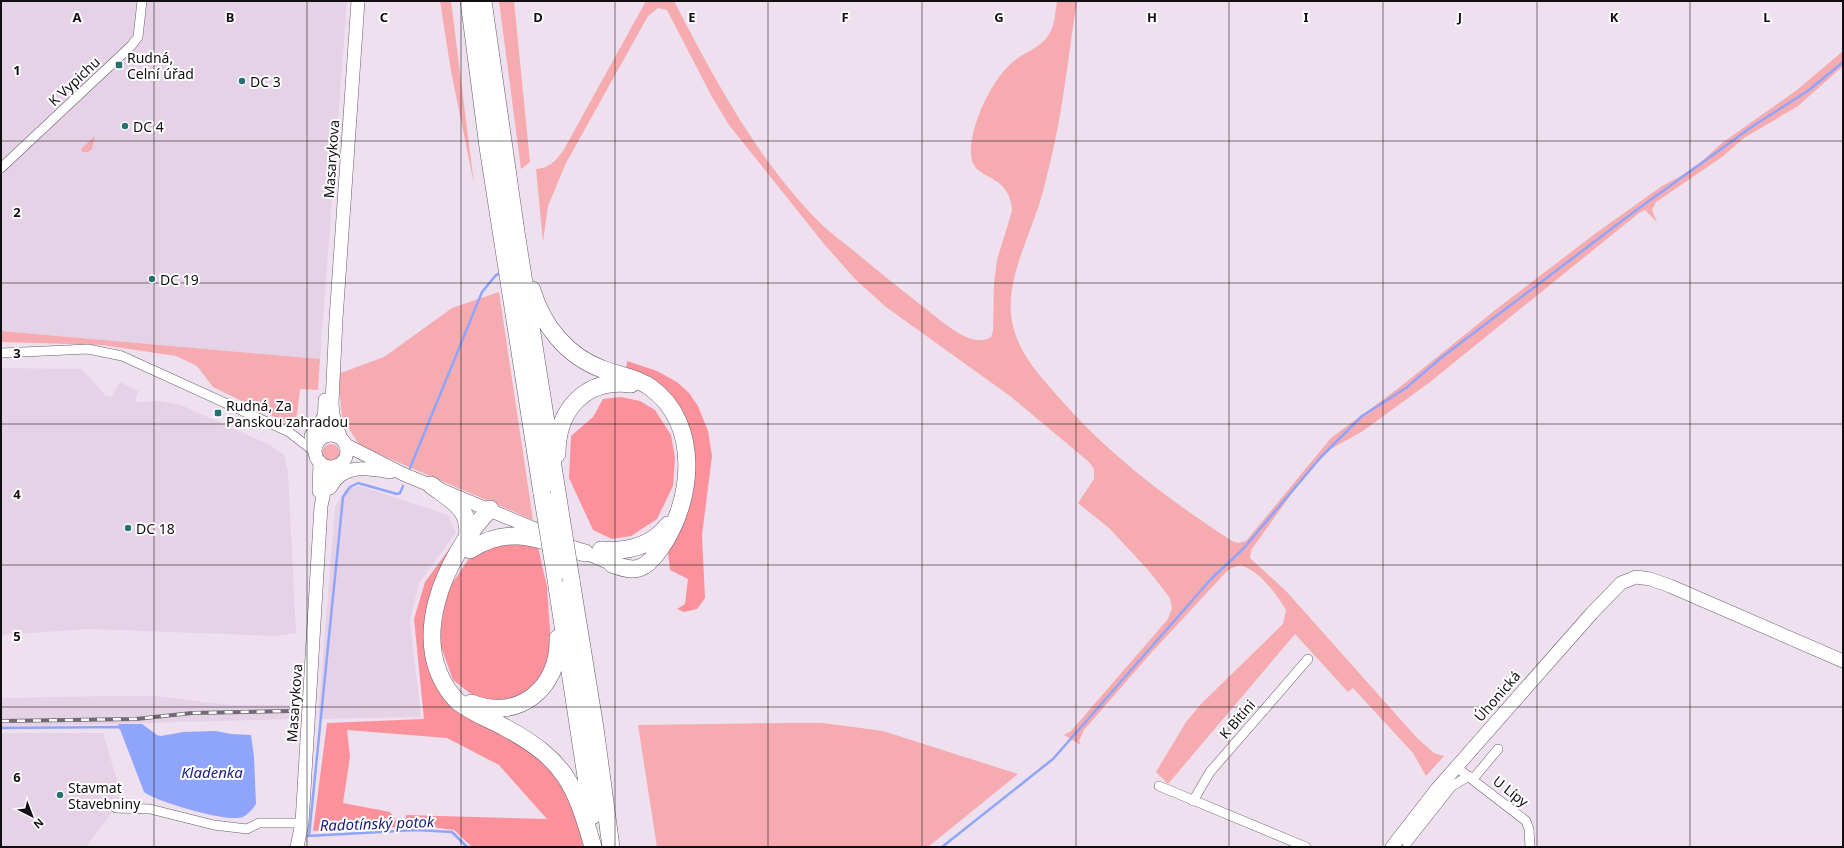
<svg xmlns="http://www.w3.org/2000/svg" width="1844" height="848" font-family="'Noto Sans',sans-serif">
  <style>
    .built { fill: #e5d2e7 }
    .green { fill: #f5abb0 }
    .forest { fill: #fb919a }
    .water { fill: #8fa5fc }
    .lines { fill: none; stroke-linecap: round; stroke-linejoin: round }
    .stream { stroke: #8fa5fc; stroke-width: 2.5 }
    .street-casing { stroke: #685c69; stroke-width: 10 }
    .secondary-casing { stroke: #685c69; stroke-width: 14 }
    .highway-casing { stroke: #685c69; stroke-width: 18 }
    .street { stroke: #fff; stroke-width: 9 }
    .secondary { stroke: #fff; stroke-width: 13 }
    .highway { stroke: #fff; stroke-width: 17 }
    .rail-casing { stroke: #726a73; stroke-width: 4 }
    .rail { stroke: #fff; stroke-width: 2.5; stroke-dasharray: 8; stroke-linecap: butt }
    .highway-bridge-casing { stroke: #685c69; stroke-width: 18; stroke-linecap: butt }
    .highway-bridge { stroke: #fff; stroke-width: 17 }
    .grid { fill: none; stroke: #120e13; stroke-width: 1; stroke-opacity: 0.55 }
    .poi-dot { fill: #267171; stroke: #fff; stroke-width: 1.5 }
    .labels { text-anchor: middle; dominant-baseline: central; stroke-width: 4; stroke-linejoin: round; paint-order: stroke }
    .poi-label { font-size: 14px; fill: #120e13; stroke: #fff; text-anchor: start }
    .street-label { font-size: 14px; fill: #120e13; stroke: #fff }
    .water-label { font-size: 15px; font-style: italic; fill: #1b1b7d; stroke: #fff }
    .grid-label { font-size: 13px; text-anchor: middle; font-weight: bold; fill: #120e13; stroke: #fff; stroke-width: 4; stroke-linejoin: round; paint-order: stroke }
  </style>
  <rect width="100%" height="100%" fill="#eee0ef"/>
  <!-- built -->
  <path class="built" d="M1,1H347L320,359L1,331Z
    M1,368L82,369L106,396H112L120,382L138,391L135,402L158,401L181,405L270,445L284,455L288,472L296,633L276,636L89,629L1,635Z
    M360,486L448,515L456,533L419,583L410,620L421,717L318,719L335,507L346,489Z
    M112,696H154L231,705H297L296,719L1,727V698Z
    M1,733H103L119,788V803L86,847H1Z"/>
  <!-- green -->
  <path class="green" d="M440,1H451L474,184L451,71Z
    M499,1H514L530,162L521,169Z
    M646,1H674C714,78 756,158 818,221C831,234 846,244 860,256C882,274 904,292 926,309C942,321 972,350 991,337L993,331L994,284L997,260L1012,211C1012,203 1009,194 1004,188C994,175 972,175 971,155C969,127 992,78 1014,61C1025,52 1040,48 1048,36C1055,26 1055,13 1057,1H1077C1068,56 1063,113 1049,167C1046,180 1043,192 1039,205C1028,239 1008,277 1011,314C1014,346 1033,368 1054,392C1105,452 1166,498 1232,541L1238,543L1246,541L1331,438L1400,387L1499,307L1596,233L1662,186L1681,176L1702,161L1722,143L1797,90L1843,51V66L1798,106L1744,138L1722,157L1656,202L1652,210L1657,222L1645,210L1639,213L1430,382L1363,431L1327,451L1295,489L1251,550L1250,558L1286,591L1417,738L1434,753L1444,756L1426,776L1413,753L1353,688L1348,692L1295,634L1168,784L1156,772L1186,722L1201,704L1283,624L1286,610C1278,596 1259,570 1242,566C1237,565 1232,568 1227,571L1151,653L1084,730L1079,741L1081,745L1064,735L1072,730L1168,619L1172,608L1170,598L1149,571L1109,528L1078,503L1094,479V469L1089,462L1010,396L886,307L856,280L824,244L729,125L712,97L667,10L658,8L648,16L566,163L548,206L543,242L536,169C550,168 555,161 563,151Z
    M95,136L92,149L88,152H82L81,149Z
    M499,292L533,520L360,446L342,418L338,374L384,357L452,308Z
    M1,331L320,359L318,390L300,389L297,414L293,426L213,387L197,366L176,356L102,345L1,342Z
    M322 453a9 9 0 1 1 18 0a9 9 0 1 1-18 0Z
    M786,723H823L883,731L1018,774L928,847H657L638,725Z"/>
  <!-- forest -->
  <path class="forest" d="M627,361L657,371L677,382L689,393L698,406L708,431L712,456L702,535L705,598L697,609L684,612L677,609L685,604L688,579L670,570L668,553L684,521L693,493L696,464L692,438L626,372Z
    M621,397L640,401L655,410L671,435L675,458L673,486L657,519L631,536L612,539L593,530L569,478L571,436L593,417L603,399Z
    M499,541L538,547L547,587L552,659L534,690L505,702L476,698L453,680L439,641L447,591L470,557Z
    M457,545L425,617L427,659L435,679L539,753L561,776L579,818L583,847H472L454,830L405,824L406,815L547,819L499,765L447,738L347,730L350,757L343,803L390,812L401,827L313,831L327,723L424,719L414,619L425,582L450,548Z"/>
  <!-- water -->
  <path class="water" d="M118,724H142L157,735L161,736L183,732L216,731L231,734L251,735L254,757L256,804C253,809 248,814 243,817C228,823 162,803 147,794L144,792Z"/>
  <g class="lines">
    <!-- stream -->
    <path class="stream" d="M410,468L482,292L496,275L502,273
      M1,728L119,727L121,729
      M308,836L416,830L452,832L467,847
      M309,836L343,497L350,487L358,483L397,494L400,493L403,486
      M942,847L1053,759L1211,579L1243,549L1321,457L1362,416L1406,388L1442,357L1631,214L1753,126L1809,90L1843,62"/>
    <defs>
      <path id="street" d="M1,168L131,46L138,37L142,1
        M1,353L88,349L122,356L289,432L316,453
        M1456,767L1526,821L1529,829L1530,847
        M1473,779L1498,749
        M1159,786L1306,847
        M1193,801L1210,772L1308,659
        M116,808L150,809L214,825L247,829L259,823H302
        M1407,843L1452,786L1469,776"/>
      <path id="secondary" d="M315 451a16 16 0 1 1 32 0a16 16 0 1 1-32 0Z
        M311,436L323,418
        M322,436L324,429L325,400
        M341,439L333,415L332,403L336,319L358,1
        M346,445L403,474L554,537
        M330,488C343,463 367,468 390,472
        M319,491L320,462
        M577,549L612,564
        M297,847L302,823L321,506L325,487L335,466
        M1392,847L1437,789L1592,613L1621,583L1636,577L1650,579L1670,586L1843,661"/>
      <path id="highway" d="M469,1L488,147L542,493
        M483,1L516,232L558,498
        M532,290C542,325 567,356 602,369C617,375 636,377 650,387C702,424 693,503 660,549C645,571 635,573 612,564
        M557,454C557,410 585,378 631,384
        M431,485C452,501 472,509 467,539
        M490,509C445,557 404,644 457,701C472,713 490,719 506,728C565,760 575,784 593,847
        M470,550C511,523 542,541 585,553
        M601,550C627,552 652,546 668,525
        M555,573L592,816
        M571,580L595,728L611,847
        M471,703C518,722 560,688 558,638"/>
    </defs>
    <!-- street casing -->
    <use href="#street" class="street-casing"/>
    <!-- secondary casing -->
    <use href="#secondary" class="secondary-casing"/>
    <!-- highway casing -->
    <use href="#highway" class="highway-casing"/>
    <!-- street -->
    <use href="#street" class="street"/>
    <!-- secondary -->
    <use href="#secondary" class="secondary"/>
    <!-- highway -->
    <use href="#highway" class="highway"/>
    <defs>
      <path id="rail" d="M1,721L136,719L192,713L290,711"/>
    </defs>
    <!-- rail casing -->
    <use href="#rail" class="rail-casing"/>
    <!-- rail -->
    <use href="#rail" class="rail"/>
    <defs>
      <path id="highway-bridge" d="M542,493L555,573
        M558,498L571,580"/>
    </defs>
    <!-- highway-bridge casing -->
    <use href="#highway-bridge" class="highway-bridge-casing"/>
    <!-- highway-bridge -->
    <use href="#highway-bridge" class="highway-bridge"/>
  </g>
  <!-- grid -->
  <path class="grid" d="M154,1V847M307,1V847M461,1V847M615,1V847M768,1V847M922,1V847M1076,1V847M1229,1V847M1383,1V847M1537,1V847M1690,1V847M1,141H1843M1,283H1843M1,424H1843M1,565H1843M1,707H1843"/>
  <!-- markers -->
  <g class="poi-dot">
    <rect x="115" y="61" width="8" height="8" rx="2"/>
    <circle cx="242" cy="81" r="4"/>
    <circle cx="125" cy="126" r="4"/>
    <circle cx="152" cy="279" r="4"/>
    <rect x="214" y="409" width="8" height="8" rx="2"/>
    <circle cx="128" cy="528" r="4"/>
    <circle cx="60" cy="795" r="4"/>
  </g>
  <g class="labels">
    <!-- poi labels -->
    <g class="poi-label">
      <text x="127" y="57">Rudná,<tspan x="127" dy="16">Celní úřad</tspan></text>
      <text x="250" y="81">DC 3</text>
      <text x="133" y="126">DC 4</text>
      <text x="160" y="279">DC 19</text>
      <text x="226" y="405">Rudná, Za<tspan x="226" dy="16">Panskou zahradou</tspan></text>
      <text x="136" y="528">DC 18</text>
      <text x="68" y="787">Stavmat<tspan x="68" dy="16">Stavebniny</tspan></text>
    </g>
    <!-- street labels -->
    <g class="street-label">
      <text transform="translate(74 81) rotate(-43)">K Vypichu</text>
      <text transform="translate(331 159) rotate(-86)">Masarykova</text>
      <text transform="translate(1497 696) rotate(-49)">Úhonická</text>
      <text transform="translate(294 703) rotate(-86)">Masarykova</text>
      <text transform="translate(1237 719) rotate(-49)">K Bitíni</text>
      <text transform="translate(1511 791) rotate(38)">U Lípy</text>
    </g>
    <!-- water labels -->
    <g class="water-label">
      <text x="212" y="772">Kladenka</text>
      <text transform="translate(377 823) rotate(-2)">Radotínský potok</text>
    </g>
  </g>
  <g class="grid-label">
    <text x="77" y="22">A</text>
    <text x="230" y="22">B</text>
    <text x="384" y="22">C</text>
    <text x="538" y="22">D</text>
    <text x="692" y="22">E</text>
    <text x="845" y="22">F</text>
    <text x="999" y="22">G</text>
    <text x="1152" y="22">H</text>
    <text x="1306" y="22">I</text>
    <text x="1460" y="22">J</text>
    <text x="1614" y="22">K</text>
    <text x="1767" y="22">L</text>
    <text x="17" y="75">1</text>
    <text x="17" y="217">2</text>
    <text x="17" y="358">3</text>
    <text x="17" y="499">4</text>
    <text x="17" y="641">5</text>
    <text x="17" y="782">6</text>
  </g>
  <!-- border -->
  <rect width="1844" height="848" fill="none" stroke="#120e13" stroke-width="4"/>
  <!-- north arrow -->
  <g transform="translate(32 816) rotate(138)" stroke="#ffffff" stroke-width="3" paint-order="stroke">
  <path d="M0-3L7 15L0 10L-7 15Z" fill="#120e13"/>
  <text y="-6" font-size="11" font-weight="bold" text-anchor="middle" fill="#120e13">N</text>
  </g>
</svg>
